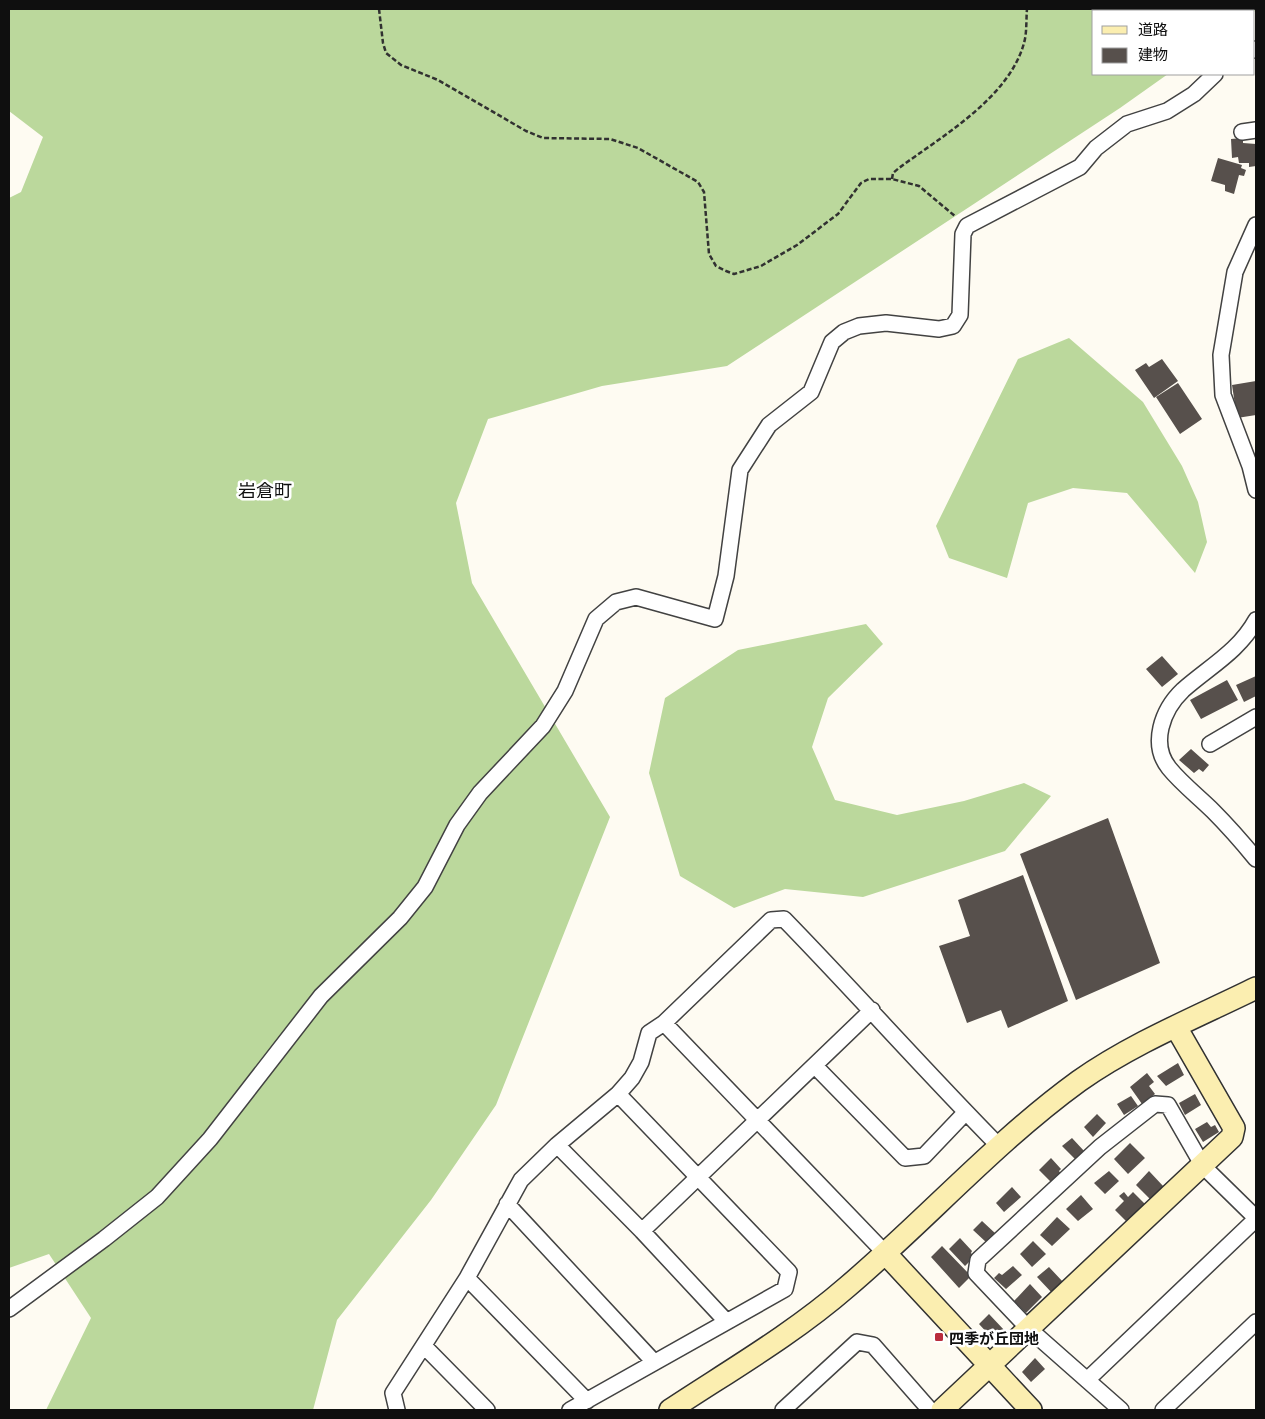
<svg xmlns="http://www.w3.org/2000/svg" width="1265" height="1419" font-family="Literata,'Noto Sans JP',serif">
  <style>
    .forest { fill: #bbd89c }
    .building { fill: #57504c }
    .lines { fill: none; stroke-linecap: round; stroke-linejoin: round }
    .street-casing { stroke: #424242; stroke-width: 18 }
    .secondary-casing { stroke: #313131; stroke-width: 24 }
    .path { stroke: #313131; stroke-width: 2.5; stroke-dasharray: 5 2.5; stroke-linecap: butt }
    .street { stroke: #fff; stroke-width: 15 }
    .secondary { stroke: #fbeeb0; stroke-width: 21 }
    .poi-dot { fill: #b92d3d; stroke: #fff; stroke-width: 2 }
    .labels { text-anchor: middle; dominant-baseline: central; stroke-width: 5; stroke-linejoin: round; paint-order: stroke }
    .poi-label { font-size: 15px; font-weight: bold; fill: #0f0f0f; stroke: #fff; text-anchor: start }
    .quarter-label { font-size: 18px; fill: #0f0f0f; stroke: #fff }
  </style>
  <rect width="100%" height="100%" fill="#fefbf2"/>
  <!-- forest -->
  <path class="forest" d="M9,9H1256L1254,12L1094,11V74H1168L1120,108L727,366L602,386L488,419L456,503L472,583L610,817L496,1105L431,1200L337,1320L313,1410H46L91,1318L49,1254L9,1268V198L21,192L43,137L9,111Z
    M1069,338L1143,402L1182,466L1198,502L1207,542L1195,573L1127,493L1073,488L1028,503L1007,578L949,558L936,526L1018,359Z
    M866,624L883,644L828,698L812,747L835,800L897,815L964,801L1024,783L1051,796L1005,851L863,897L785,889L734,908L680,876L649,773L665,698L738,650Z"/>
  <!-- building -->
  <path class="building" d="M1243,138V143L1256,144V166L1249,167V163H1239L1238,157L1232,158L1231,139Z
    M1218,158L1242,165L1241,168L1246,170L1244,176L1239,175L1234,194L1225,191V185L1211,181Z
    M1162,359L1178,381L1154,398L1135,370L1146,363L1149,367Z
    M1256,381V415L1237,418L1232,385Z
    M1178,383L1202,419L1180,434L1156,397Z
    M1162,656L1178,674L1162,687L1146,669Z
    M1256,676V696L1244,702L1236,685Z
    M1227,680L1238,700L1201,719L1190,700Z
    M1191,749L1209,765L1203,772L1199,769L1194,773L1179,760Z
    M1108,818L1160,963L1076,1000L1020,854Z
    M1023,875L1068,1001L1008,1028L1001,1010L967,1023L939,946L970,936L958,900Z
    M1178,1063L1184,1075L1166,1086L1157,1076Z
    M1147,1073L1154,1082L1149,1086L1155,1094L1142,1104L1130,1087Z
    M1195,1094L1201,1105L1185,1115L1179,1103Z
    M1131,1096L1138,1106L1124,1115L1117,1104Z
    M1097,1114L1106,1123L1093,1137L1084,1127Z
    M1207,1122L1211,1127L1215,1125L1219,1132L1203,1142L1195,1129Z
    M1072,1138L1085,1152L1076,1160L1062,1146Z
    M1130,1143L1145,1158L1128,1174L1114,1159Z
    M1051,1158L1061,1169L1059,1171L1061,1174L1052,1183L1039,1170Z
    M1109,1171L1119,1181L1105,1194L1094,1183Z
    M1149,1171L1164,1187L1151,1200L1136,1185Z
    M1012,1187L1021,1197L1004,1212L996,1203Z
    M1124,1192L1128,1197L1133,1192L1147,1206L1127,1222L1115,1210L1124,1201L1119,1196Z
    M1081,1195L1093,1209L1078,1221L1066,1209Z
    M1057,1217L1070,1229L1052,1246L1040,1235Z
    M982,1221L996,1234L987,1243L973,1230Z
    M960,1238L972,1251L971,1253L974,1257L965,1266L949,1249Z
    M1033,1241L1046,1254L1032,1267L1020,1254Z
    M942,1246L971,1276L959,1288L931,1257Z
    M1013,1266L1022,1275L1006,1289L994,1278L999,1273L1002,1275Z
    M1049,1267L1064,1283L1053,1294L1037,1277Z
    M1030,1284L1042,1297L1026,1313L1014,1301Z
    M989,1314L1005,1331L998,1338L993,1333L990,1336L979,1324Z
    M1035,1358L1045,1369L1031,1382L1022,1372Z"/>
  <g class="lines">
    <defs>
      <path id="street" d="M1254,50L1256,49
        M1242,132L1256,130
        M1256,225L1235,272L1221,355L1223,395L1250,466L1256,490
        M1256,620C1239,651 1209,667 1183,690C1162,710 1150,744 1169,768C1182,784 1199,797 1213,811C1228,826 1242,842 1256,859
        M1210,744L1256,717
        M664,1023L886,1254
        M815,1066L905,1158L924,1156L965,1113
        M557,1145L642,1231L725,1320
        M507,1204L654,1362
        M642,1231L872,1010
        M467,1278L587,1401
        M9,1309L104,1239L157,1197L210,1139L321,996L400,918L425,887L457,825L480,793L543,726L565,691L596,619L616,602L636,597L715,619L726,576L740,470L769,425L811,392L832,342L844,332L859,326L886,323L939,329L953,326L960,315L963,234L967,226L1080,167L1096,148L1127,124L1167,111L1194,94L1215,74
        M424,1346L487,1410
        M1087,1380L1256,1219
        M397,1410L393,1393L467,1278L521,1180L557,1145L618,1094L632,1078L641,1062L649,1033L664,1023L771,920L784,919C857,994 926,1072 999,1146
        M570,1410L785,1289L789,1272L618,1094
        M783,1410L857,1342L873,1345L930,1410
        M1121,1410L1028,1328L976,1273L978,1260L1100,1147L1155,1104L1168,1105L1203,1166L1256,1218
        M1163,1410L1256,1322"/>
      <path id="secondary" d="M886,1254L1031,1410
        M670,1410C729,1371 793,1334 847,1287C926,1220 995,1142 1079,1081C1133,1043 1197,1017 1256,988
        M942,1410L1232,1137L1234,1128L1176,1027"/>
    </defs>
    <!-- street casing -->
    <use href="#street" class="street-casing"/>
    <!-- secondary casing -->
    <use href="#secondary" class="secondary-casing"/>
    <!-- path -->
    <path class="path" d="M379,9L383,43L386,53L401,65L438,80L526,131L543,138L610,139L638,148L698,182L704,192L709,254L716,266L726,271L734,274L761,266L797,245L838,214L861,183L869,179H892L919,186L956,217
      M892,179L893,173L899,168C942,136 1009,98 1024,43C1027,33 1026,20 1027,9"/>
    <!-- street -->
    <use href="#street" class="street"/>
    <!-- secondary -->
    <use href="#secondary" class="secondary"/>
  </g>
  <!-- markers -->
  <rect class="poi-dot" x="934" y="1332" width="10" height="10" rx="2.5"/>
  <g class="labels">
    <!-- poi labels -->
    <g class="poi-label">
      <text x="949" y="1337">四季が丘団地</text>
    </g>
    <!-- quarter labels -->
    <g class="quarter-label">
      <text x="265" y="489">岩倉町</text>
    </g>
  </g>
  <!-- border -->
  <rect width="1265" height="1419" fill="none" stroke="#0f0f0f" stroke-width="20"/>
  <!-- legend -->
  <rect x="1092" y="10" width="162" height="65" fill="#ffffff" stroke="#9f9f9f"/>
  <rect x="1102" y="26" width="25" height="8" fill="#fbeeb0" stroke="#9f9f9f"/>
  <text x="1138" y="35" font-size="15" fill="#0f0f0f">道路</text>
  <rect x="1102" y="48" width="25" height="15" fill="#57504c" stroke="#9f9f9f"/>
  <text x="1138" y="60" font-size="15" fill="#0f0f0f">建物</text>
</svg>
